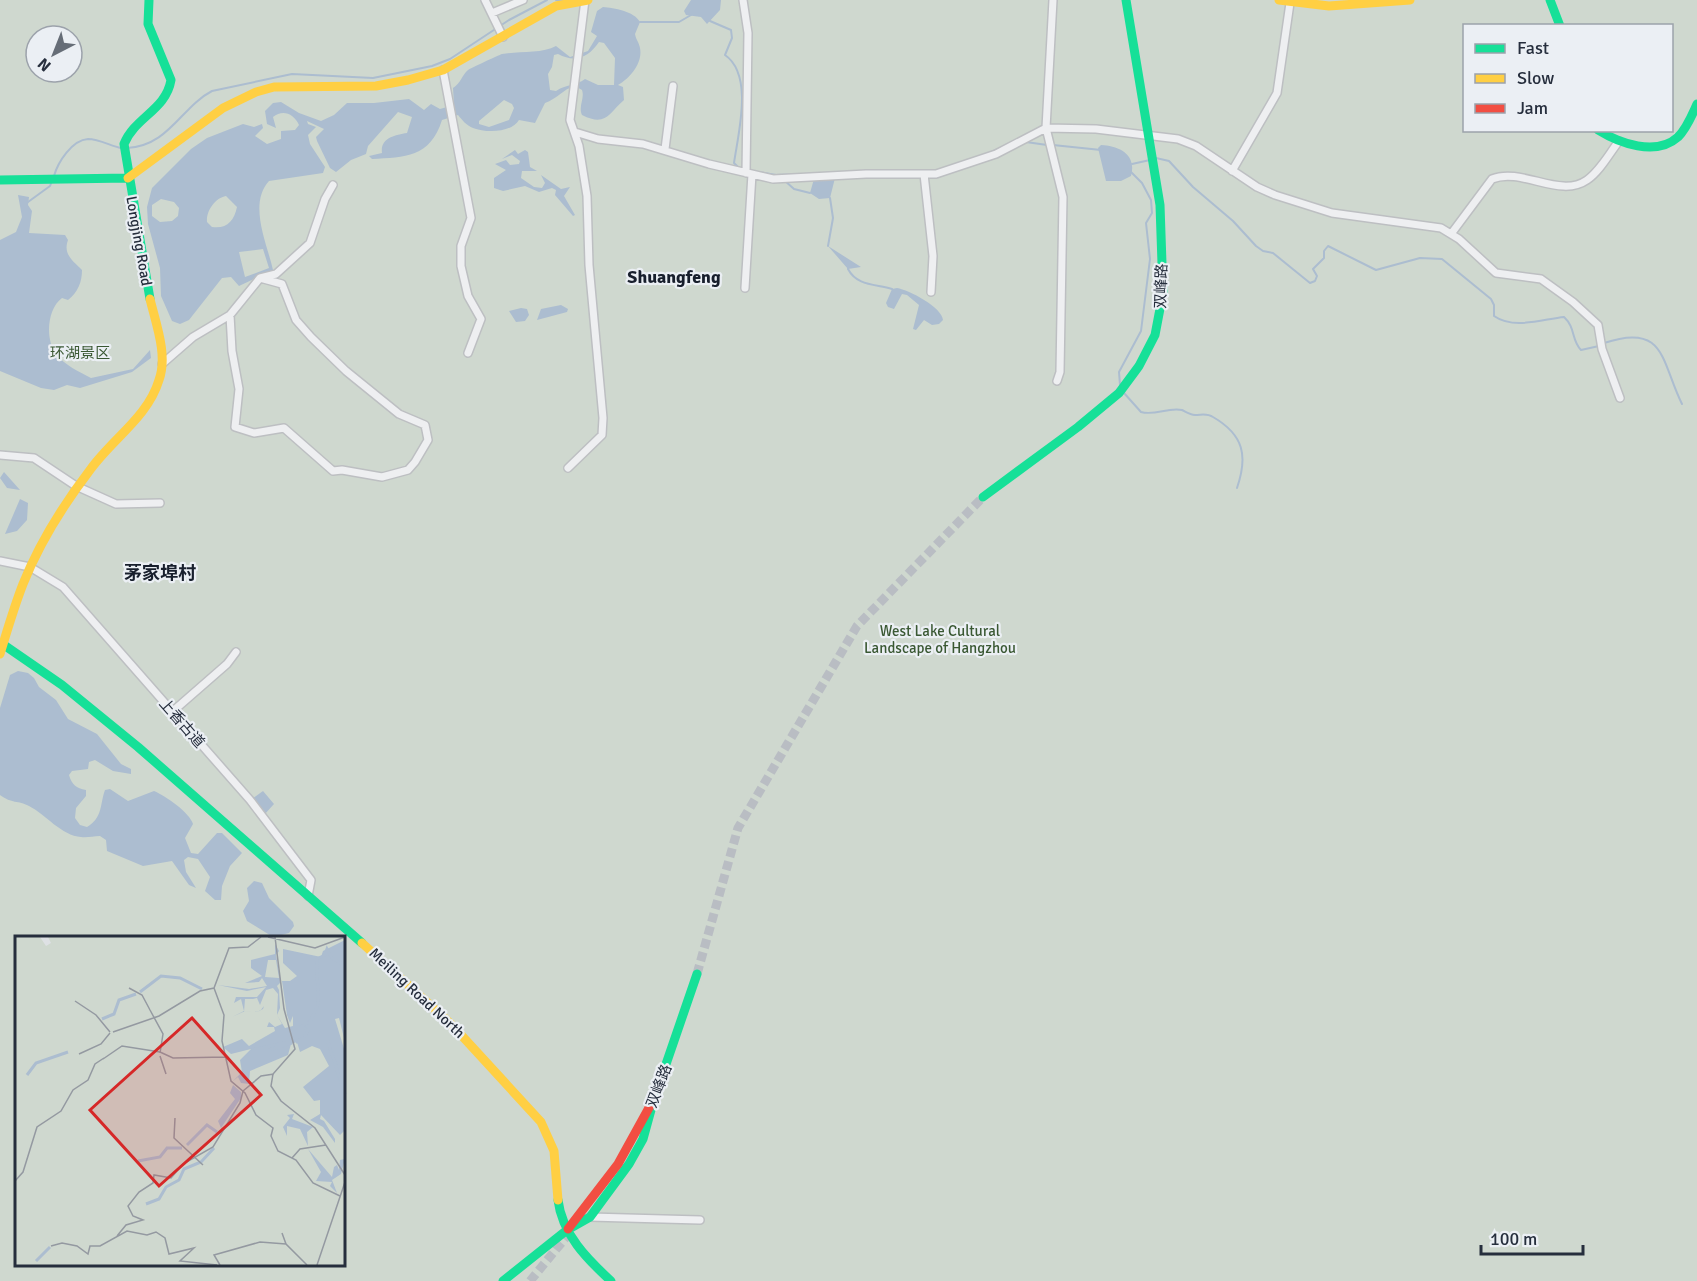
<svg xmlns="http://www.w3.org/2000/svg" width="1697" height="1281" font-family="Signika,'Noto Sans SC',sans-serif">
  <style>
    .green { fill: #cfd8cf; fill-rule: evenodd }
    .water { fill: #acbdd0; fill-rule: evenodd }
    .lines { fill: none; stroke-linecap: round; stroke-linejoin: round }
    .stream { stroke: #acbdd0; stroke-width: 2 }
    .secondary-tunnel { stroke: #b9bdc3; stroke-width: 9; stroke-dasharray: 9 4.5; stroke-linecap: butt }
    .street-casing { stroke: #bdbfc2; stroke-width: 10 }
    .street { stroke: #eeeff1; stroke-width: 7 }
    .fast { stroke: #16e098; stroke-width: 9 }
    .slow { stroke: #ffcf43; stroke-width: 9 }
    .jam { stroke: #f24e42; stroke-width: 9 }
    .labels { text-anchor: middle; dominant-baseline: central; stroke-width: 4.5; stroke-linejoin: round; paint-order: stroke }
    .street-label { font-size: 15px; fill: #262e3d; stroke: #ebeff4 }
    .park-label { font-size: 15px; fill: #3a5833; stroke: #ebeff4 }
    .quarter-label { font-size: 18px; font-weight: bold; fill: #181f2d; stroke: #ebeff4 }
    .inset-river { fill: none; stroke: #acbdd0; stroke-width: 3 }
    .inset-road { fill: none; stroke: #9499a1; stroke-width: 1.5 }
    .view { fill: #d62828; fill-opacity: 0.15; stroke: #d62828; stroke-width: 3 }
    .inset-edge { fill: none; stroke: #262e3d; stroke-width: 3 }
  </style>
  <rect width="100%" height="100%" fill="#dee1e4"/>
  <!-- green -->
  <path class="green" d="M0,0H1697V1281H0ZM1464,26H1672V130H1464ZM36,36H72V72H36ZM16,938H344V1264H16Z"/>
  <!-- water -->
  <path class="water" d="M691,0H721L720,10L707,24L701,17L686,15L684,11Z
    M603,7C614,8 634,11 640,22L635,34C636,40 639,42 640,48C643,63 630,78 618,85L623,87L624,100C608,114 606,127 582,115C578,106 585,99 582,90L575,86C563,89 557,99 545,103L535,123L519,120C511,133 486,133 473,128C467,126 462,120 458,115L442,120C430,158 405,157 372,159L369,156L382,153C380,138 395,135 407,133L412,117L398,112L368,146L366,154L351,160L336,172L330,168L317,141L316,137L324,129L307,121L308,124L316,127L308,135L310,144L325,167L323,173L269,181C248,204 267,243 273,270L239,286L231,277L222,278L189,320L180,324L172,321L161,296L160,268L148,224L147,207L152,188L191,149L207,138L243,124L254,127L262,124L263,128L255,136L267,144L281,139V131L295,130L299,125C294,114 283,109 273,117L276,128L267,124L265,111L273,103L281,102L299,113L321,121L334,115L347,103H374L409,99L424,110L431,104L440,109L454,105L453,88C461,83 462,75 468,70C469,69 499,55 502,54C517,51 542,54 556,46L570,57L588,51L597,36L591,32L597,11ZM599,42L604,43L615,58L614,85H598L585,79C576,86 566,84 556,91L550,90L548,74L552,67L554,55L558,54C575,63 588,58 599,42ZM504,100L512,104L514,108L509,120L489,127L479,124V121ZM226,196L237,207C234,221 227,229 212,227L207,222C206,211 215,198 226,196ZM161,199L174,202L179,208L178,216L172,221L160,222L152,216V205ZM263,249L269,268L245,277L239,252Z
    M1101,145C1119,146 1137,154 1131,176L1121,181H1106L1098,148Z
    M515,150L518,154L525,150L528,152L530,167L537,171H522L521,178L534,187L542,188L545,183L541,175L561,189L570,187L564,196L575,215L573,216L555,195L556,190L552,188L539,192L525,186L503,191L494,188V178L506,170L495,164L506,160L510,165L519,164L520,161L512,155L502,159Z
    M835,178L830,198L819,199L810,193L814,179Z
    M18,195L29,197L28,205L32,211L29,233L65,235L68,240C63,254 72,260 82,270C82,282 78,292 68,300L62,298C47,309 45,339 56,354C64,365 80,372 91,378L133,369L150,350L151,358L132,372L80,388L67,385L54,390L41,388L0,371V240L16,232L22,217Z
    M828,246L861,267L848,269Z
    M897,288C909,290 942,307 943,320L939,324L932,325L924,320L916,330L913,329L919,305L907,295L902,294L894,309L888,307L886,303L892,289Z
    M561,305L568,309L567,312L537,320L541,309Z
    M521,308L527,309L529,315L525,321L516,322L509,311Z
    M4,472L20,490L7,488L0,478Z
    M20,499L28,503L27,520L17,531L5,534Z
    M18,671L28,673L34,678L39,687L56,700L68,719L97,734L121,764L131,769V774L113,771L95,760L89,762L88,769L72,771L69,775C72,785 76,788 86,790V796L76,808L75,818L80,825L87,827C103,818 100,803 105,790L110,789L128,801L154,791C166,796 190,813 193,824L185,838L191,853L198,854L217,833H222L242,853L230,866L222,886L221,900H215L205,891L210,877L198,859L188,857L184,860L186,872L196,888L189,885L172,861L143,866L107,851L106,840L100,836C93,836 87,838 81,837C62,836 45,814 29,806C18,800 12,804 0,795V708L10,675Z
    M263,791L274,804L264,815L252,799Z
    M254,881L262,883L269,898L293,922L294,926L289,933L273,937L247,921L243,911L249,901L247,888Z"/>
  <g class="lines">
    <!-- stream -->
    <path class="stream" d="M556,0H563
      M710,21L731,30L732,38L725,55C754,75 738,134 734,163L739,168
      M640,22H679L691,15
      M1026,142L1047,145
      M1053,145L1101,150
      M127,148C169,146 181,107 212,91L292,74L373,78L432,66L450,59L509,20L547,0
      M987,154L1009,144
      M1156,158L1169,161L1193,187L1233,221L1256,246L1263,251L1273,253L1310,283L1315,281L1317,276L1313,269L1324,258V251L1328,246L1376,270L1420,258L1442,259L1491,299L1494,305V316C1514,330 1543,319 1564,317C1576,328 1571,340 1581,350L1599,346
      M1132,164L1150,160
      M747,170L776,175L831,173
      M870,171H933
      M54,176C58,162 72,140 88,139C99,139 111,146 121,148
      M784,180L794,189L810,193
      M28,202L50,186L52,181
      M828,246L833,218L830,198
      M848,269C857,286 875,284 892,289
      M1604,343C1666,322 1661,362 1682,404
      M1120,385L1119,372L1141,331L1150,259L1146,223L1152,213L1151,200L1142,183L1131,172
      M1124,393L1141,412C1155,416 1168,407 1182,410C1186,412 1190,415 1195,415C1202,415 1207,413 1213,417C1244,435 1248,456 1237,488"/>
    <!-- secondary-tunnel -->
    <path class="secondary-tunnel" d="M697,974L738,828L857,626L983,497
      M530,1281L572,1230"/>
    <defs>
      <path id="street" d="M485,0L503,37
        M743,0L748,33L746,173
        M1053,0L1046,128L1063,197L1060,372L1057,381
        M492,13L523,0
        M443,70L471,218L461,246V266L468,296L481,319L468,353
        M575,132L598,139L643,144L709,164L773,179L866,174H936L996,154L1046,128L1096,129L1178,139L1196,146L1257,187L1275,195L1332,213L1441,228L1459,239L1496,273L1541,279L1573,302L1598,325L1602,349L1620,398
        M665,149L673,86
        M1232,171L1277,93L1290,3
        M924,174L933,256L931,292
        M1451,234L1492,179C1522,167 1560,199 1587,180C1600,171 1609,154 1619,141
        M745,288L752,174
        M230,315L232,351L239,389L235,427L254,433L284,428L333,471L342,470L382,477L408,470L415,462L428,440L425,425L399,414L346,371L311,337L296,320L282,284L260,278
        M162,364L193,337L230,315L260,278L276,274L310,243L325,199L333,185
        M0,455L34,458L76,486L116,504L160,503
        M568,468L602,435L603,418L589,265L587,196L579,146L570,120L585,0
        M0,561L30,567L63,587L250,800L311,880L308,896
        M172,712L227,664L236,652
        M590,1217L700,1220"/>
    </defs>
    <!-- street casing -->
    <use href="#street" class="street-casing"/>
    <!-- street -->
    <use href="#street" class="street"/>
    <!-- fast -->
    <path class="fast" d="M149,0L148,24L171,80C166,110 135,117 124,144L150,299
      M1550,0L1560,26
      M1598,130C1619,143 1656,157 1678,137C1687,128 1692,115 1697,104
      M0,180L128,178
      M983,497L1078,427L1119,393L1139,366L1155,335L1163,293L1160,205L1126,0
      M4,645L62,685L138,747L362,943
      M653,1102L697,974
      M558,1200C562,1234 587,1259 611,1281
      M503,1281L567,1230L590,1217L629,1164L643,1139L654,1099"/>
    <!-- slow -->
    <path class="slow" d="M1279,0L1329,6L1410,0
      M128,178L223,108L256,92L274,87L376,86L408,80L443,70L556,6L588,0
      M0,654C7,631 14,607 23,584C39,544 64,504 90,470C112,439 148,417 159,380C168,355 156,324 150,299
      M362,943L452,1025L541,1122L554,1151L558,1200"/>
    <!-- jam -->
    <path class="jam" d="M568,1229L618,1164L650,1106"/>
  </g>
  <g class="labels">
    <!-- street labels -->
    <g class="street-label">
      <text transform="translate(139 241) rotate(80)">Longjing Road</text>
      <text transform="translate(1161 286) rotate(-88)">双峰路</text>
      <text transform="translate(182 723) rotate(49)">上香古道</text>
      <text transform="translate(417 993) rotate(43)">Meiling Road North</text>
      <text transform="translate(659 1086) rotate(-69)">双峰路</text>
    </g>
    <!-- park labels -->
    <g class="park-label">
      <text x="80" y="353">环湖景区</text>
      <text x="940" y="631">West Lake Cultural<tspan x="940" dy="17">Landscape of Hangzhou</tspan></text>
    </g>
    <!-- quarter labels -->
    <g class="quarter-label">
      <text x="674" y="277">Shuangfeng</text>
      <text x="160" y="573">茅家埠村</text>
    </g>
  </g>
  <!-- overview -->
  <g transform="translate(15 936)">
    <rect width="330" height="330" fill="#dee1e4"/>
    <path d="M0,1H25L31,10L36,7L33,1H330V329H0Z" fill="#cfd8cf"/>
    <path d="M330,4V106L324,82L320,83L330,116V194L325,199L306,179L305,183L309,185L320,203V207L308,191L295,184L305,178V164L299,165L288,151L314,130L305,113L297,110L285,116L282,106L276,108L273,119L235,135L234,148L226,147L223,141L217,146L227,136L225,124L236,113L216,118L208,111L227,103L234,110L260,95L259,91H252L254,86L260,91L267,88L262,79L263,58L258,52L251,54L245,69L242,62L238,63H230L229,76L245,75L249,70L248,73L244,75L228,76L217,81L229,75L226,63L219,67L221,61H242L251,51L232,55L203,49L234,53L252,50L247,42L244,46L230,47L247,40L236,32V24L260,18V8L264,15L261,19L266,46L262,50L264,54L265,72L262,79L270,92L278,90V80L275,87L272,79L267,45H275L282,40L268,27V13L306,21L308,15ZM253,24H261L264,42L250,41ZM218,149L226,156V162L206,192L203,185L220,163L215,157ZM279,178L277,183L298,191L292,196L293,210L285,193L272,190V200L268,191L275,182L272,179ZM293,213L317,241L319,231L322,229L324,234L325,224L330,223L326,238L317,244L322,257L315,250L317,246L301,245L306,236Z" fill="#acbdd0" fill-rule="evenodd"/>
    <path class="inset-river" d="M125,56L146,40L165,42L187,53M87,83L99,78L104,64L121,58M281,106H313L330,158M277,107L254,114H237L288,103L293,95L287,90L295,86L303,69L302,23L310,19L312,13L317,22L330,30M12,139L21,127L53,116M172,209L192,189L202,196M123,225L145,221L152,212H167M131,268L144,263L151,251L164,244L169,233L186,226L199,212M21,325L35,311"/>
    <path class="inset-road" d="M253,1L300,12L330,1M260,1L269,73L280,113L258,138L256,150L266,165L300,192L330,239M114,52L127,59L135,74M199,52L209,79L207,105L216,145L230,157L241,179L258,192L256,200L263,215L281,224L298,247L325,260M60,65L81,79L95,96M135,74L148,98L145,117M98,96L144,80L185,55L199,52L214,12L233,11L246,1M145,116L158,122L211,121M64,118L86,108L95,97M145,120L151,138M88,123L107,110L145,116M228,155L246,140L259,138M160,182L159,202L188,229M277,222L285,213L311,209M0,245L8,236L22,191L46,175L58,154L73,144L80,128L89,122M267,297L271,308L292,329M102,300L111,289L128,284L118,280L113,270L124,256L138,247L139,239L156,242L168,228L198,211L225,167L228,155M36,310L47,307L62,310L73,318L75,310H85L112,295L132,299L141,296L150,302L154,318L179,312L165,325L202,329M205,329L199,319L245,306L271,308M302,329L330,246"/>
    <path class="view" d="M177,82L246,159L144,250L75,174Z"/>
    <rect width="330" height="330" class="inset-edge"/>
  </g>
  <!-- legend -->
  <rect x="1463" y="24" width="210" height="108" fill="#ebeff4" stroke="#9ca2ab" stroke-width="1.5"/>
  <rect x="1475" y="44" width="30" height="9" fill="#16e098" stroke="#9ca2ab" stroke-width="1.5"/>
  <text x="1517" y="54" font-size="18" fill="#262e3d">Fast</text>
  <rect x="1475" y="74" width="30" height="9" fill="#ffcf43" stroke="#9ca2ab" stroke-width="1.5"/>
  <text x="1517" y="84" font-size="18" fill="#262e3d">Slow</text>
  <rect x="1475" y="104" width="30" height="9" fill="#f24e42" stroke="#9ca2ab" stroke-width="1.5"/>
  <text x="1517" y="114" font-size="18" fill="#262e3d">Jam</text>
  <!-- north arrow -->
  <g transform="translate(54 54) rotate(222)"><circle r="28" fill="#ebeff4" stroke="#9ca2ab" stroke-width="1.5"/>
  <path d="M0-4.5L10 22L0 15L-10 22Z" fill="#666d77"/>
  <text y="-9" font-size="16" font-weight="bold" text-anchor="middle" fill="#262e3d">N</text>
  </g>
  <!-- scale -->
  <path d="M1481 1245v9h102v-9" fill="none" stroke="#262e3d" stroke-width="3"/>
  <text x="1490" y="1245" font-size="18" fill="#262e3d" stroke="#ebeff4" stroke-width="4.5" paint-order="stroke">100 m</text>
</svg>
